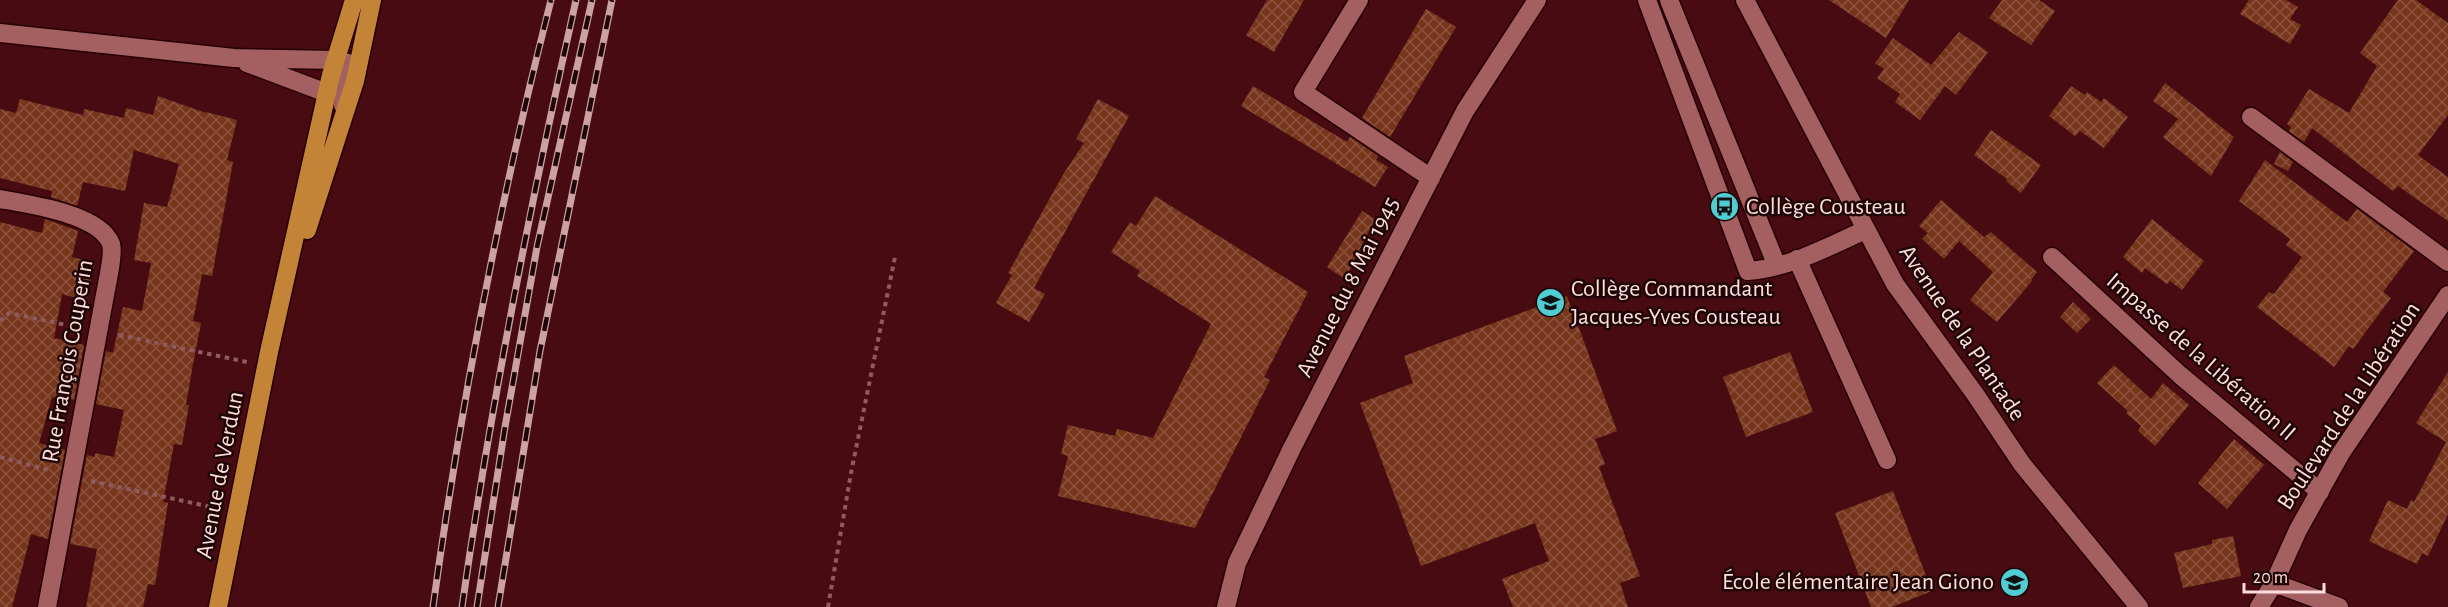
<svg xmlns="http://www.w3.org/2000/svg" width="2448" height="607" font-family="'Alegreya Sans',sans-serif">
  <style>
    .building { fill: url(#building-cross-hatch) }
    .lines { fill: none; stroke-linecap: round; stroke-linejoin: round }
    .minor-casing { stroke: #260003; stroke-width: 21 }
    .major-casing { stroke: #260003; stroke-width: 21 }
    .path { stroke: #8e5b5f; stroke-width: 4; stroke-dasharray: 4.5 4.5; stroke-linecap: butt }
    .minor { stroke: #a45f60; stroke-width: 18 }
    .major { stroke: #c38438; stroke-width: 18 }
    .rail-casing { stroke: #cba2a3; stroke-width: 7 }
    .rail { stroke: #1e0506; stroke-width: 4.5; stroke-dasharray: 14; stroke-linecap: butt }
    .labels { text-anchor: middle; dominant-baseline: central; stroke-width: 5; stroke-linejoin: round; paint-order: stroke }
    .poi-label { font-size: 24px; fill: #ffdedd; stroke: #1e0506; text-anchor: start }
    .street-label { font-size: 24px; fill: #ffdedd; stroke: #1e0506 }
  </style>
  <defs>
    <pattern id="building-cross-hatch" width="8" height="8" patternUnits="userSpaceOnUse" patternTransform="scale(1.5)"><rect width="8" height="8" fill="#77351c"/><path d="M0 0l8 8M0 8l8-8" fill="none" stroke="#8b523d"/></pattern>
  </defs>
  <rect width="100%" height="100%" fill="#480b12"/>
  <!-- building -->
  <path class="building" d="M1267,0H1304L1274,52L1246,35Z
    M1829,0H1909L1886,38Z
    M2002,0H2039L2055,11L2031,45L1989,18Z
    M2249,0H2286L2298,7L2290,19L2301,25L2290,44L2240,14Z
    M2398,0H2416L2448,23V115L2418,155L2448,177V221L2398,186L2393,191L2312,128L2304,142L2289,131L2291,127L2287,124L2309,89L2349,113L2377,66L2360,53Z
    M1426,9L1456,27L1390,137L1362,118Z
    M1959,32L1988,52L1956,95L1945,86L1920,120L1895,102L1900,94L1877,78L1884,69L1875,63L1893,38L1931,65Z
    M2165,83L2234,137L2211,176L2163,137L2178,119L2153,101Z
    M1253,86L1347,142L1350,137L1378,156L1376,160L1388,167L1375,187L1241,106Z
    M2071,86L2085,95L2087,92L2101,102L2104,98L2128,117L2104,148L2080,131L2075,136L2049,116Z
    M158,96L206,113V112L237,120L227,160L233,162L212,276L202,274L193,321L201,323L193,364L186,405H189L182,445L174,444L163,502L168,503L155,585L148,584L143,607H86L97,549L70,544L87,455L95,457V453L114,457L124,410L96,404L106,351L113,353L123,307L142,311L151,263L134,260L144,203L167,207L179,164L134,150L125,191L83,182L77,206L51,197L52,191L0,178V109L16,113L20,99L83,115L84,109L124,118L126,108L153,115Z
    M1098,99L1129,116L1034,288L1045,294L1029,322L996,303L1012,275L1008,273L1064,173L1084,143L1076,139Z
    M1991,130L2041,165L2021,193L2006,181L2007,179L1974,155Z
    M2280,152L2293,162L2288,171L2274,164Z
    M2265,160L2347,222L2357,209L2414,251L2383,292L2391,298L2353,349L2349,346L2334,367L2257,307L2269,292L2274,294L2302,257L2286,245L2290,239L2239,201Z
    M1155,196L1308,292L1264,377L1270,380L1195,528L1058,496L1068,456L1061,454L1068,425L1115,436L1117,429L1153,438L1211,324L1137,276L1140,271L1111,252L1130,222L1136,226Z
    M1941,200L1984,237L1991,232L2037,272L2031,280L2032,281L1997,322L1970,300L1993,272L1959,241L1944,259L1922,239L1928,233L1919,226Z
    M1362,211L1375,219L1345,279L1327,267Z
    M45,219L78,231L72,257L95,263L86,301L62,294L54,338L84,345L74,400L70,399L69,401L52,397L39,443L65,450L48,539L31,534L12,607H0V222L42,233Z
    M2152,219L2204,261L2182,290L2170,281L2167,284L2145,268L2142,273L2123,257Z
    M1567,296L1617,431L1595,439L1605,464L1599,467L1640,576L1620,583L1628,607H1513L1502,579L1549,561L1535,523L1421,566L1360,403L1413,383L1404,356Z
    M2073,302L2091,319L2077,333L2060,317Z
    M1790,352L1813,412L1746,437L1723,377Z
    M2114,365L2151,399L2163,383L2189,405L2155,446L2138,431L2141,426L2126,413L2128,411L2097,383Z
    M2448,372V514L2428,556L2422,553L2417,564L2369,541L2388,500L2407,509L2411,500L2414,502L2446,442L2416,423Z
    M2234,439L2264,465L2227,509L2198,483Z
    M1893,491L1932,591L1892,607H1871L1835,513Z
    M2233,536L2241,576L2183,588L2174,553L2212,544V540Z"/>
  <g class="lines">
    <defs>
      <path id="minor" d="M1359,0L1303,92L1431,178
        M1647,0L1748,271C1789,268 1828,247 1865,230
        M1669,0L1777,266
        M1745,0L1895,284L1975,394L2022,464L2139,607
        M0,33L234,58L336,60L348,63L343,105
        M247,63L327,93L336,80
        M2251,117L2448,262
        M0,199C28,204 100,214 111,244C113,251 111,260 110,268L47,607
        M2052,257L2180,375L2320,492
        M1797,259L1887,460
        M2274,583L2339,607
        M1226,607L1237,563L1292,448L1465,111L1537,0
        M2259,607L2274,583L2298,530L2341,453L2448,295"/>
      <path id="major" d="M307,230L355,81L372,0
        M218,607L269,352L331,75L354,0"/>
    </defs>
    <!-- minor casing -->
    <use href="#minor" class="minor-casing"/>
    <!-- major casing -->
    <use href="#major" class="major-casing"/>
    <!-- path -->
    <path class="path" d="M0,321L9,313L76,327
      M119,335L247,362
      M0,457L52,471
      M91,481L216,508
      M828,607L851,473L895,257"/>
    <!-- minor -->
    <use href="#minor" class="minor"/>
    <!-- major -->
    <use href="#major" class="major"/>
    <defs>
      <path id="rail" d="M433,607C461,403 500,200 551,0
        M462,607C491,403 531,201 576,0
        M477,607L505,427L537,247L592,0
        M498,607L540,351L612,0"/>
    </defs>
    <!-- rail casing -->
    <use href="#rail" class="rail-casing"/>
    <!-- rail -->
    <use href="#rail" class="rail"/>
  </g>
  <!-- icons -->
  <defs>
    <symbol id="bus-disc" viewBox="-11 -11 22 22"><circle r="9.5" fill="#51ccd3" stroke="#1e0506"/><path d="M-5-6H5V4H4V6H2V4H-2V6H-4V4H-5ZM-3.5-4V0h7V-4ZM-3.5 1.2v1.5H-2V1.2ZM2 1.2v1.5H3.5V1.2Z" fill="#111"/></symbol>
    <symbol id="school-disc" viewBox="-11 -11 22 22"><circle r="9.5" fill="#51ccd3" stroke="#1e0506"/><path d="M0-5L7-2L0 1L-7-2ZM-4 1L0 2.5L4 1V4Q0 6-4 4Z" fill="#111"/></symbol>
  </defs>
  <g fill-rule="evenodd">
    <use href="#bus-disc" x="1708" y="190" width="33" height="33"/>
    <use href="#school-disc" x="1534" y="286" width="33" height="33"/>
    <use href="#school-disc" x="1998" y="566" width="33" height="33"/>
  </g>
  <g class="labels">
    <!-- poi labels -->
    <g class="poi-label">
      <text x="1746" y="207">Collège Cousteau</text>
      <text x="1571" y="289">Collège Commandant<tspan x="1571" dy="28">Jacques-Yves Cousteau</tspan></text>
      <text x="1994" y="582" text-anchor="end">École élémentaire Jean Giono</text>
    </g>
    <!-- street labels -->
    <g class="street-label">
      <text transform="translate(1348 287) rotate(-63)">Avenue du 8 Mai 1945</text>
      <text transform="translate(1962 333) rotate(56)">Avenue de la Plantade</text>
      <text transform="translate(2201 357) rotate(41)">Impasse de la Libération II</text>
      <text transform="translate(68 361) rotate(-80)">Rue François Couperin</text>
      <text transform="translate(2349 406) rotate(-57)">Boulevard de la Libération</text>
      <text transform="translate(220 475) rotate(-79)">Avenue de Verdun</text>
    </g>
  </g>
  <!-- scale -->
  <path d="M2244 583v9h80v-9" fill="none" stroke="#ffdedd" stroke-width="3"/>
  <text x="2253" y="583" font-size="18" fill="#ffdedd" stroke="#1e0506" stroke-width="4.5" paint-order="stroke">20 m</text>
</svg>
